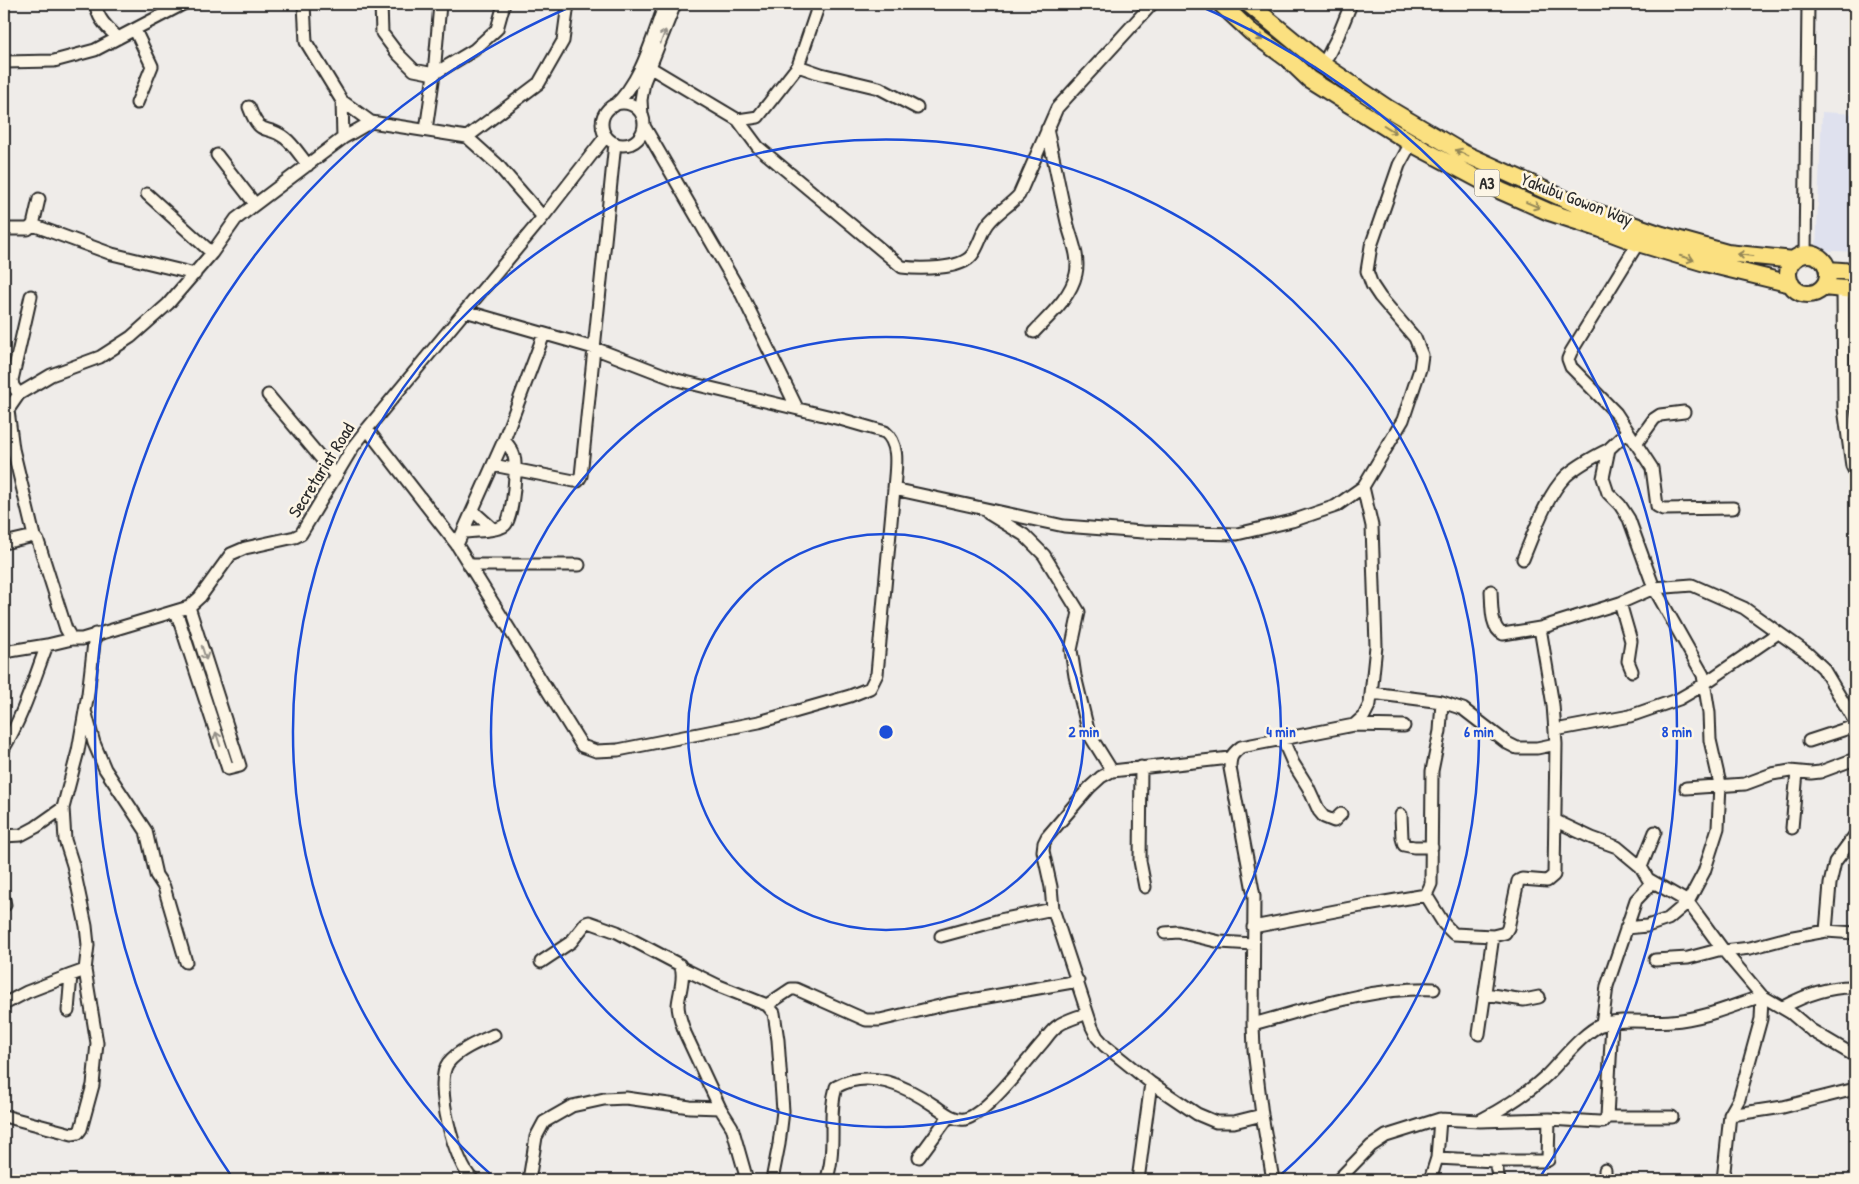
<svg xmlns="http://www.w3.org/2000/svg" width="1859" height="1184" font-family="'Patrick Hand',sans-serif">
  <style>
    .built { fill: #dfe1ee }
    .lines { fill: none; stroke-linecap: round; stroke-linejoin: round }
    .minor-casing { stroke: #2b2b2b; stroke-width: 15 }
    .highway-casing { stroke: #2b2b2b; stroke-width: 20 }
    .minor { stroke: #fcf5e5; stroke-width: 11 }
    .highway { stroke: #fbe080; stroke-width: 16 }
    .oneway { stroke: #938656 }
    .oneway2 { stroke: #949088 }
    .ring { fill: none; stroke: #1d4ed8; stroke-width: 2.5 }
    .labels { text-anchor: middle; dominant-baseline: central; stroke-width: 5; stroke-linejoin: round; paint-order: stroke }
    .shield { fill: #fcf5e5; stroke: #6a6863; stroke-width: 1 }
    .shield-label { font-size: 16px; font-weight: bold; fill: #2b2b2b }
    .street-label { font-size: 18px; fill: #2b2b2b; stroke: #fcf5e5 }
    .centre { fill: #1d4ed8; stroke: #fcf5e5; stroke-width: 2.5 }
    .ring-label { font-size: 15px; text-anchor: middle; font-weight: bold; fill: #1d4ed8; stroke: #fcf5e5; stroke-width: 5; stroke-linejoin: round; paint-order: stroke }
  </style>
  <rect width="100%" height="100%" fill="#efece9"/>
  <filter id="ink" filterUnits="userSpaceOnUse"><feTurbulence type="fractalNoise" baseFrequency=".02" numOctaves="2"/><feDisplacementMap in="SourceGraphic" scale="10" xChannelSelector="R" yChannelSelector="G"/><feConvolveMatrix kernelMatrix="1 2 1 2 8 2 1 2 1" color-interpolation-filters="sRGB"/></filter>
  <g filter="url(#ink)">
    <!-- built -->
    <path class="built" d="M1822,112L1855,114V252L1816,250Z"/>
    <g class="lines">
      <defs>
        <path id="minor" d="M96,4C97,19 108,28 118,38
          M304,4L306,42L342,101L371,122L467,137L539,83L563,41L568,4
          M381,4L382,33L397,53L414,70L434,74L474,50L497,29L504,4
          M135,30L152,66L137,103
          M4,62L54,61L95,50L183,4
          M1323,65L1338,36L1351,4
          M798,66L821,74L879,88L917,108
          M651,68L738,120L758,117L798,66L819,4
          M342,101L343,138
          M602 124a21 21 0 1 1 42 0a21 21 0 1 1-42 0Z
          M614,106C642,81 652,38 665,4
          M249,107C261,139 266,123 285,138C294,145 301,157 308,165
          M642,116L641,100L644,82L675,4
          M738,120L758,147L902,267C918,269 961,270 972,255C979,246 981,234 988,224C996,213 1009,206 1019,195L1057,108L1152,4
          M644,126L742,295L797,408
          M426,130L434,74L440,4
          M467,137L497,164L543,217
          M217,155L255,204
          M147,194L212,253
          M33,225L112,254L195,274
          M4,229H28L33,225L39,199
          M1638,243L1571,352L1568,359L1571,367L1616,413L1652,468L1657,506L1663,509L1733,508
          M1805,254L1808,4
          M1843,289L1844,408L1852,466L1855,472
          M1034,332C1049,316 1071,297 1076,274C1080,256 1071,239 1067,222C1060,191 1054,160 1047,129
          M19,394L13,386L12,380L31,296
          M268,395L336,476
          M367,429L457,545L582,746L596,751L618,750L759,722L850,696L870,688L877,674L894,489C895,470 901,445 885,432L840,419L677,380L594,348L465,311
          M1636,444L1654,419L1660,415L1684,412
          M493,465L574,481H578L581,476L615,143
          M894,489L1064,526L1143,532L1237,534L1292,521L1336,506L1363,487
          M473,511L492,528
          M988,513L1024,535L1044,555L1079,612L1071,650L1075,676L1089,734L1112,771
          M463,532C473,531 498,531 505,525C513,518 517,467 514,456C512,449 508,445 504,440
          M34,536L13,449L8,410L19,394L51,375L100,357L131,337L168,304L212,253L236,219L343,138L371,122
          M4,543L34,536L38,541L66,629L72,639H82L189,607L200,597L231,554L245,548L295,537L301,534L353,447L367,429L543,217L606,136
          M457,545L504,440L544,334
          M1523,559C1534,533 1546,496 1566,476C1579,464 1594,457 1609,449
          M469,565H579
          M1491,591C1492,604 1490,628 1503,634L1540,628
          M1620,603L1631,641L1628,661L1632,671
          M176,611L228,769L240,766L189,607
          M4,652L47,645L72,639
          M1372,693L1442,702L1463,709L1507,743L1517,748H1537L1556,744
          M86,714L94,743L105,769L146,831L156,875L164,887L186,962
          M1354,725L1404,726
          M1555,730L1630,716L1679,699L1698,688L1778,633
          M1282,738L1293,763L1308,787L1319,811L1324,817L1334,821L1341,814
          M1809,741L1855,726
          M4,748C23,716 34,679 47,645
          M1230,758L1112,771L1101,777L1089,788L1047,837L1044,843L1043,851L1051,887L1053,909L1092,1027L1097,1037L1105,1046L1151,1083L1197,1114L1216,1122H1234L1262,1115
          M1141,767L1140,861L1145,887
          M1686,788L1745,784L1772,774L1790,771L1811,773L1820,772L1855,759
          M1401,815L1402,838L1404,845L1414,847H1432
          M1556,821L1592,838L1617,847L1641,867L1648,879L1688,902L1724,951L1762,996L1791,1013L1811,1030L1855,1056
          M1792,828L1797,772
          M4,836L21,835L36,827L63,808
          M1641,867L1655,832
          M1426,895L1431,884L1432,771L1440,731L1442,702
          M1426,895L1444,924L1454,934L1493,936
          M4,900L5,905
          M1253,927L1361,906L1426,895
          M1626,928L1647,926L1668,919L1688,902L1704,872L1718,828L1720,784L1710,740L1709,713L1703,675L1654,588L1629,519L1620,505L1608,493L1603,478L1609,449L1627,432
          M1826,931L1830,884L1835,862L1855,835
          M1165,933L1178,932L1220,942L1253,944
          M941,936L1000,920L1053,909
          M1724,951L1750,948L1788,938L1826,931L1855,933
          M1655,960L1688,958L1722,949
          M541,962L571,942L586,923L589,922L617,932L680,965C686,975 679,993 678,1005C678,1014 682,1024 685,1033L720,1108L732,1127L747,1180
          M682,968L719,986L767,1005L774,1013L778,1040L783,1111L779,1144L772,1180
          M1485,994L1524,1000L1539,997
          M4,1004L27,992L71,975
          M767,1005L791,989H796L866,1020H880L948,1004L1078,981
          M1783,1007C1805,995 1829,986 1855,987
          M68,1011L71,975L85,970L88,945L86,926L73,865L65,840L63,808L78,751L88,694L95,634
          M1253,1024C1312,1008 1372,987 1434,989
          M1602,1025L1607,986L1636,900L1653,882
          M1479,1034L1493,936L1505,933L1508,928L1518,881L1522,879L1547,881L1554,875L1556,744L1553,705L1540,628L1620,603L1654,588L1692,585L1744,608L1807,653L1823,668L1855,722
          M1730,1115L1783,1107L1855,1089
          M4,1116L72,1134L78,1133L81,1129L93,1085L97,1043L85,970
          M1607,1117L1612,1022
          M1481,1120C1504,1108 1528,1093 1547,1075C1562,1060 1583,1032 1603,1024C1620,1018 1652,1023 1671,1021C1703,1019 1732,1006 1762,996
          M919,1157L949,1116
          M1437,1158L1495,1161
          M473,1180C455,1165 433,1083 448,1063C458,1050 480,1041 494,1035
          M529,1180L536,1137L544,1122L572,1106L604,1099L626,1098L690,1107L720,1108
          M827,1180C828,1173 831,1165 831,1157C834,1133 829,1111 836,1087C869,1068 906,1086 935,1106C944,1112 954,1121 965,1119C987,1114 1027,1060 1043,1042C1048,1036 1052,1029 1059,1025C1066,1020 1078,1017 1087,1013
          M1138,1180L1151,1083
          M1273,1180L1262,1115L1254,1050L1253,1024L1254,896L1230,768C1230,757 1232,754 1241,747L1354,725L1364,716L1370,704L1376,646L1372,526L1363,487L1403,420L1420,369L1422,355L1415,338L1380,297L1372,285L1367,271L1371,246L1399,165L1411,143
          M1338,1180L1371,1146L1386,1136L1440,1119L1480,1121L1549,1119L1599,1122H1603L1607,1117H1672
          M1430,1180L1437,1158L1440,1119
          M1499,1180L1495,1161H1546L1548,1160L1549,1119
          M1605,1180V1170
          M1723,1180L1730,1115L1739,1099L1761,1019L1762,996"/>
        <path id="highway" d="M1221,4L1251,32L1288,59L1309,79L1411,143L1501,191L1549,212L1601,229L1638,243L1705,263L1791,284
          M1249,4L1323,65L1387,108L1463,153L1589,210L1662,235L1727,253L1794,260
          M1788 274a20 20 0 1 1 40 0a20 20 0 1 1-40 0Z
          M1828,270L1855,272
          M1823,287L1855,290"/>
      </defs>
      <!-- minor casing -->
      <use href="#minor" class="minor-casing"/>
      <!-- highway casing -->
      <use href="#highway" class="highway-casing"/>
      <!-- minor -->
      <use href="#minor" class="minor"/>
      <!-- highway -->
      <use href="#highway" class="highway"/>
    </g>
    <!-- one-way arrows -->
    <defs><path id="oneway-shaft" d="M-6 0H5M1.5-3L5.5 0L1.5 3" fill="none" stroke-width="1.6" stroke-linecap="round" stroke-linejoin="round" transform="scale(1.25)"/></defs>
    <g class="oneway">
      <use href="#oneway-shaft" transform="translate(1257 36) rotate(38)"/>
      <use href="#oneway-shaft" transform="translate(1390 129) rotate(32)"/>
      <use href="#oneway-shaft" transform="translate(1462 153) rotate(-153)"/>
      <use href="#oneway-shaft" transform="translate(1533 205) rotate(23)"/>
      <use href="#oneway-shaft" transform="translate(1745 255) rotate(-173)"/>
      <use href="#oneway-shaft" transform="translate(1687 258) rotate(17)"/>
    </g>
    <g class="oneway2">
      <use href="#oneway-shaft" transform="translate(663 37) rotate(-69)"/>
      <use href="#oneway-shaft" transform="translate(204 653) rotate(72)"/>
      <use href="#oneway-shaft" transform="translate(218 739) rotate(-108)"/>
    </g>
  </g>
  <!-- distance rings -->
  <g class="ring">
    <circle cx="886" cy="732" r="198"/>
    <circle cx="886" cy="732" r="395"/>
    <path d="M497 1180A593 593 0 1 1 1275 1180"/>
    <path d="M234 1180A791 791 0 0 1 577 4M1195 4A791 791 0 0 1 1538 1180"/>
  </g>
  <g class="labels">
    <!-- shield labels -->
    <rect class="shield" x="1474.5" y="169.5" width="25" height="27" rx="4"/>
    <g class="shield-label">
      <text x="1487" y="183">A3</text>
    </g>
    <!-- street labels -->
    <g class="street-label">
      <text transform="translate(1577 199) rotate(21)">Yakubu Gowon Way</text>
      <text transform="translate(321 470) rotate(-58)">Secretariat Road</text>
    </g>
  </g>
  <circle cx="886" cy="732" r="8" class="centre"/>
  <g class="ring-label">
    <text x="1084" y="737">2 min</text>
    <text x="1281" y="737">4 min</text>
    <text x="1479" y="737">6 min</text>
    <text x="1677" y="737">8 min</text>
  </g>
  <!-- margin -->
  <rect width="1859" height="1184" fill="none" stroke="#fcf5e5" stroke-width="20"/>
  <rect x="10" y="10" width="1839" height="1164" fill="none" stroke="#2b2b2b" stroke-width="2" filter="url(#ink)"/>
</svg>
